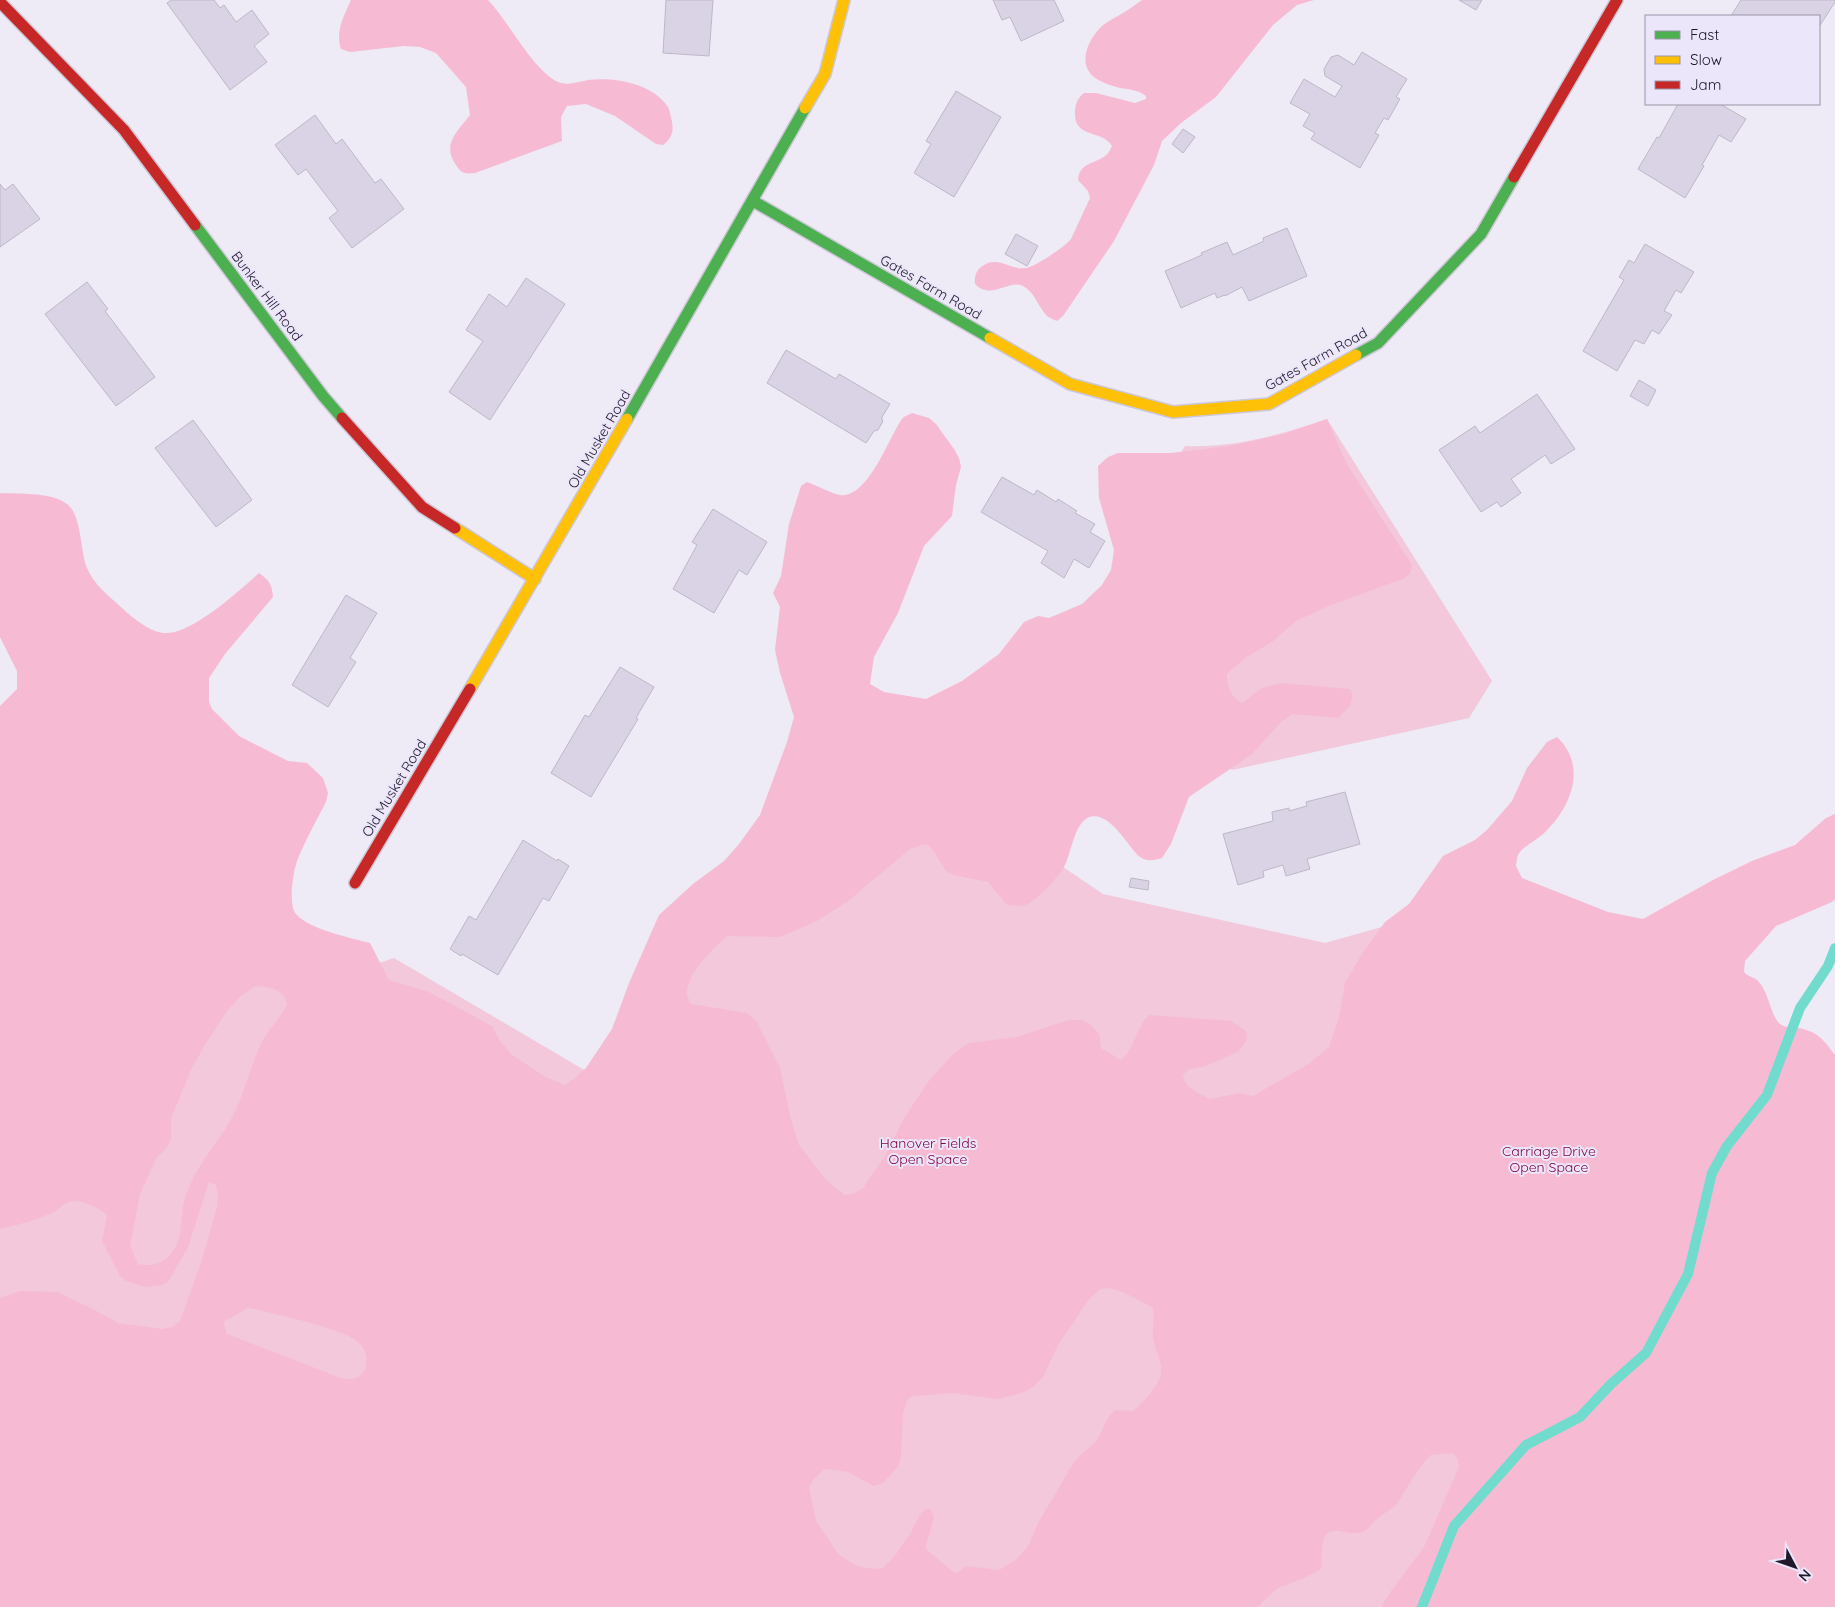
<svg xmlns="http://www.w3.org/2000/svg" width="1835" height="1607" font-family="Quicksand,sans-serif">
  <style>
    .green { fill: #f2c8da }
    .forest { fill: #f6bbd3; fill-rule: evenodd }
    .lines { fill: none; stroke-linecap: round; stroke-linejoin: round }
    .stream { stroke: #71dcce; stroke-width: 10 }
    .building { fill: #dad3e6; stroke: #bcb8c6 }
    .fast-casing { stroke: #ccc7d6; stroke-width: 14 }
    .slow-casing { stroke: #ccc7d6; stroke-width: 14 }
    .jam-casing { stroke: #ccc7d6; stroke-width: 14 }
    .fast { stroke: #4caf50; stroke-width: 11 }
    .slow { stroke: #ffc107; stroke-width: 11 }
    .jam { stroke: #c62828; stroke-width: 11 }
    .labels { text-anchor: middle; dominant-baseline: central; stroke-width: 4; stroke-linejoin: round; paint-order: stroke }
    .street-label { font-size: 14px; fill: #1f192b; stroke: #ece6fa }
    .park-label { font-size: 14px; fill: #810744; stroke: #ece6fa }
  </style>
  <rect width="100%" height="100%" fill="#eeeaf6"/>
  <!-- green -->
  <path class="green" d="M1327,419L1492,681L1469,718L1232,770L1063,670L980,811L1103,894L1325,943L1428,914L1623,1607H0V715L271,903L379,963L394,958L608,1084L824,719L971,806L1185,446C1234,448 1280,435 1327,419Z"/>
  <!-- forest -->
  <path class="forest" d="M351,0H488C509,22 532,69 558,82C568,86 578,82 588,80C614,77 652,83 668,107C670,111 671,117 672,122C674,132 671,139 663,145L656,144L615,116L586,104L567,106L561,117L562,141L475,173C465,174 462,174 456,165C441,144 458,131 470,115L466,87L436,53L420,47L404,46L350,52L341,49C335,31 344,16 351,0Z
    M1142,0H1314L1297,5L1273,25L1216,97L1181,123L1162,141L1154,165L1114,241L1063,316L1057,321C1054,320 1050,318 1047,316C1038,307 1035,292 1023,286C1008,279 992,301 975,284C974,277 976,271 981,267C998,254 1010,271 1026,268C1035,267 1066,246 1071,239L1090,198L1088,191L1078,180C1079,163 1094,164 1105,156C1109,154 1110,149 1112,146C1101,128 1073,140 1075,110C1076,102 1078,98 1084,93H1096L1135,103L1146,99V96C1137,88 1124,90 1113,86C1106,84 1094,79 1090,73C1079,59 1090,38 1100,28C1107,21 1115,18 1123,13C1130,9 1136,4 1142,0Z
    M912,413L929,418L936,424L954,449L959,458L961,467L956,485L952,516L924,546L898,613L874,657L870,684L884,692L926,699L962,681L999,654L1024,622L1038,616L1049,618L1082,604L1102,585L1111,570L1114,550L1099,498L1098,466L1108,457L1118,453H1171L1230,446L1284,434L1327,419L1346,463L1412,565L1410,573L1405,578L1331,605L1296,621L1272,642L1245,658L1227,674C1226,685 1232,699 1242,703L1262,688L1281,683L1349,689L1353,695L1350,706L1338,718L1293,714L1282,721L1252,754L1189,797L1171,844L1162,858C1155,860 1147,862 1140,857C1128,847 1110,810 1089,817C1074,823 1071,855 1064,867C1057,878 1035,904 1022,906C1018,906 1012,905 1007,905L988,882L954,875L946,871L933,850L926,844L910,849L848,901L817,921L780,937L727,936C713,949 687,972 687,993C687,996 690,1001 691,1004L747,1013L757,1022L780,1068L791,1120L799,1145L826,1180L845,1195L853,1194L863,1188L885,1156L903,1120L928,1082L954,1053L969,1043L1017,1037L1068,1020H1081L1090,1024L1099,1034L1101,1048L1121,1060C1136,1048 1135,1028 1149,1015L1231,1021L1246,1031L1247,1039L1238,1052L1203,1067L1189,1069L1183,1075C1185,1088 1198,1092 1209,1099L1240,1093L1253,1096L1307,1065L1329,1047L1339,1017L1345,983L1363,952L1385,922L1409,904L1443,856L1475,840L1487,830L1512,801L1527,768L1547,742L1557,737C1589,767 1570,810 1542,835C1535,841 1522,847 1518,855C1517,858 1516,863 1516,866L1522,878L1608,912L1643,919L1713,880L1752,861L1795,845L1826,818L1835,814V899L1832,902L1776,926L1745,961L1744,972C1748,977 1755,977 1759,982C1769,993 1771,1017 1780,1024C1785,1028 1793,1027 1799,1028C1818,1032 1824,1040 1835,1055V1607H1381L1391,1591L1424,1547L1459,1467L1458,1459L1452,1453L1431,1455C1416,1469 1409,1486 1398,1502C1393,1510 1383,1513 1377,1519C1373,1523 1370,1527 1366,1530C1353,1539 1334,1524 1326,1535C1319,1545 1323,1557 1321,1569L1304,1578L1278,1588L1257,1607H0V1298L20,1291L57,1292L93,1309L118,1323L162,1329L172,1327L180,1321L201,1263L217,1207L218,1193L215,1184L209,1182L188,1247L168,1282L162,1285L146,1287L126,1281L120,1276L102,1241L107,1215C101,1209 81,1199 72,1201C64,1202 59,1210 52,1213C36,1220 18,1225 0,1229V706L17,689V671L0,637V493C19,494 51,492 67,504C82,515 80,551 87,568C94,585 109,596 122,608C134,619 152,634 168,633C194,632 240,590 259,573C269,580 272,584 273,597L225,654L209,678V702L212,709L239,736L288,761L307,763L323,778L328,793L326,802C316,821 305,841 297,861C293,872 288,905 296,914C308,929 351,938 370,943L389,980L429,992L492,1026L500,1041L511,1054L547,1078L565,1085L575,1078L586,1068L612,1029L629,983L659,915L693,884L724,861L739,844L760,815L787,742L794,717L780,673L775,650L780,607L773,593L781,576L789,524L801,486L807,482C818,486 830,493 840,495C868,499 889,437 902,419C904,416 909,415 912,413ZM256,986C269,987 286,989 287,1005C280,1018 269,1028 262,1042C249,1068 244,1098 229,1123C214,1147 195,1168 186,1195C179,1214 185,1235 172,1253C163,1264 151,1267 138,1264L130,1246L140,1194L156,1159L168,1146L171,1138V1119L191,1070L206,1043L227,1011L241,996ZM1109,1288L1123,1292L1152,1307C1156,1315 1152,1326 1153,1335C1153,1343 1157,1350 1159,1358C1160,1362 1162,1368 1161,1373C1160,1384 1142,1404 1133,1411L1115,1410C1106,1418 1103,1430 1097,1440C1091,1448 1080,1454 1074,1462L1038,1523L1028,1546L1016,1560L999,1570L966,1566L957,1573L953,1572L927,1550L926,1546L934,1517L930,1509H926L921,1513L910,1534L897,1553L883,1568L874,1569L857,1566L839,1555L816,1521L809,1487L814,1479L825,1469L848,1472L874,1486L883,1483L898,1467L901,1456L903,1413L907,1400L913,1396L953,1393L998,1399L1022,1393L1032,1388L1043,1377L1058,1345L1090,1298L1100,1289ZM251,1308C275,1315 340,1327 358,1342C369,1351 371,1371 356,1378C352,1380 346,1379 341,1378L227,1334L224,1325L225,1321L246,1309Z"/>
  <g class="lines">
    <!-- stream -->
    <path class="stream" d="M1422,1607L1454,1526L1526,1445L1580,1417L1611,1384L1646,1353L1688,1274L1712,1173L1727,1146L1767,1095L1800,1008L1828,966L1835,948"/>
  </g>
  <!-- building -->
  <path class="building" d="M171,0H214L220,8L224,5L236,22L252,10L269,34L254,46L267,62L230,90L167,3Z
    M666,0H713L709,56L663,53Z
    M993,0H1054L1064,21L1021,41L1010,17L1002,20Z
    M1459,0H1482L1476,10Z
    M1741,0H1835V2L1819,27V16H1731Z
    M1362,52L1407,79L1396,97L1400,99L1388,120L1384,118L1375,133L1379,135L1360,168L1311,139L1315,133L1303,126L1310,114L1290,103L1304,79L1335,97L1342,86L1325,76L1324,69L1331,57L1338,55L1354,65Z
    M956,91L1001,117L954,197L914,173L931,144L926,141Z
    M1678,104H1720L1746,119L1731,142L1719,135L1702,165L1704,166L1685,198L1638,169L1657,137L1659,138Z
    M315,115L336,144L342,139L375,183L381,179L404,209L352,248L329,218L338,211L306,169L298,175L275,145Z
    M1183,129L1195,137L1183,153L1172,144Z
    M0,184L5,190L13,184L40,219L0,247Z
    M1287,228L1307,276L1249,301L1242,287L1225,296V295L1217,298L1215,293L1181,308L1165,271L1202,255L1201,253L1227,242L1233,255L1264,241L1263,238Z
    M1016,234L1038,246L1027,266L1005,254Z
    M1645,244L1694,272L1681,293L1676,290L1664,311L1672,315L1659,334L1652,330L1644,344L1635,340L1617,371L1583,351L1624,280L1619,277L1629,260L1634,263Z
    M526,278L565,304L490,420L449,392L483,341L466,330L489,294L507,307Z
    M87,282L108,309L105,311L155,377L116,406L45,314Z
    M786,350L836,379L839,374L890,404L882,417V420L883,421L878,430L874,431L866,443L767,383Z
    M1639,380L1656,390L1648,406L1630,396Z
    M1537,394L1575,449L1551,464L1545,455L1511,479L1521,493L1501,507L1497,502L1481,512L1439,450L1475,426L1480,433Z
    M193,420L252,500L216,527L155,448Z
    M1002,477L1034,495L1037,490L1056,502L1058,499L1077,511L1075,513L1095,524L1090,532L1105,541L1089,568L1074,559L1064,578L1041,563L1048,551L981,512Z
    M713,509L767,542L747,575L739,570L714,613L673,589L697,545L692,542Z
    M346,595L377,613L350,658L356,662L328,707L292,685Z
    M620,667L654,687L636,718L638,719L591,797L551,773L585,715L589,717Z
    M1345,792L1360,844L1307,859L1310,869L1286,876L1283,865L1263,871L1264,877L1238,885L1223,834L1273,821L1272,812L1289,808V811L1307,806L1306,802Z
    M523,840L557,861L558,859L569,866L549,901L543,898L498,975L462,954L461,956L450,949L469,916L476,920Z
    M1131,878L1149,881L1148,890L1129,887Z"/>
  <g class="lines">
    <defs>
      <path id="fast" d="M753,201L990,338
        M195,225L323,396L342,418
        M1356,355L1378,343L1481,234L1514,177
        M627,419L805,108"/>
      <path id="slow" d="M805,108L825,74L844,0
        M990,338L1070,384L1173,412L1269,404L1356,355
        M455,528L535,579
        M470,689L627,419"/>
      <path id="jam" d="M0,2L124,130L195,225
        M1514,177L1617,0
        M342,418L422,507L455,528
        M355,883L470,689"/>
    </defs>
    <!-- fast casing -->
    <use href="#fast" class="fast-casing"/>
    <!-- slow casing -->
    <use href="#slow" class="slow-casing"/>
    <!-- jam casing -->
    <use href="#jam" class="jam-casing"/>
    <!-- fast -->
    <use href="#fast" class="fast"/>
    <!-- slow -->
    <use href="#slow" class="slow"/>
    <!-- jam -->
    <use href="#jam" class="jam"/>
  </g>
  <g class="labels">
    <!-- street labels -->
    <g class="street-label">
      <text transform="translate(931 287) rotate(30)">Gates Farm Road</text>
      <text transform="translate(267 296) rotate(53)">Bunker Hill Road</text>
      <text transform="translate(1316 359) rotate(-29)">Gates Farm Road</text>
      <text transform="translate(599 439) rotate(-60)">Old Musket Road</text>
      <text transform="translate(394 788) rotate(-59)">Old Musket Road</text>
    </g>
    <!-- park labels -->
    <g class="park-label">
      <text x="928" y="1143">Hanover Fields<tspan x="928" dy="16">Open Space</tspan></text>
      <text x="1549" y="1151">Carriage Drive<tspan x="1549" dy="16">Open Space</tspan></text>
    </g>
  </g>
  <!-- legend -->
  <rect x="1645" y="15" width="175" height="90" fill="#ece6fa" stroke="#9a94a7"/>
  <rect x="1655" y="31" width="25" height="8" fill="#4caf50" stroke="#9a94a7"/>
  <text x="1690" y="40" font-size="15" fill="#1f192b">Fast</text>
  <rect x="1655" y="56" width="25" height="8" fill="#ffc107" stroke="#9a94a7"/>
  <text x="1690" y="65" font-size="15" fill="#1f192b">Slow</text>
  <rect x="1655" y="81" width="25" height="8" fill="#c62828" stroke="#9a94a7"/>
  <text x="1690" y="90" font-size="15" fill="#1f192b">Jam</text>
  <!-- north arrow -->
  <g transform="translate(1795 1567) rotate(131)" stroke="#ece6fa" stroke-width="4" paint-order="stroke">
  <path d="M0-4L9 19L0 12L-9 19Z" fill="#1f192b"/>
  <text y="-8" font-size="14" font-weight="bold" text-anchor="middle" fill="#1f192b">N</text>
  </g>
</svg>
